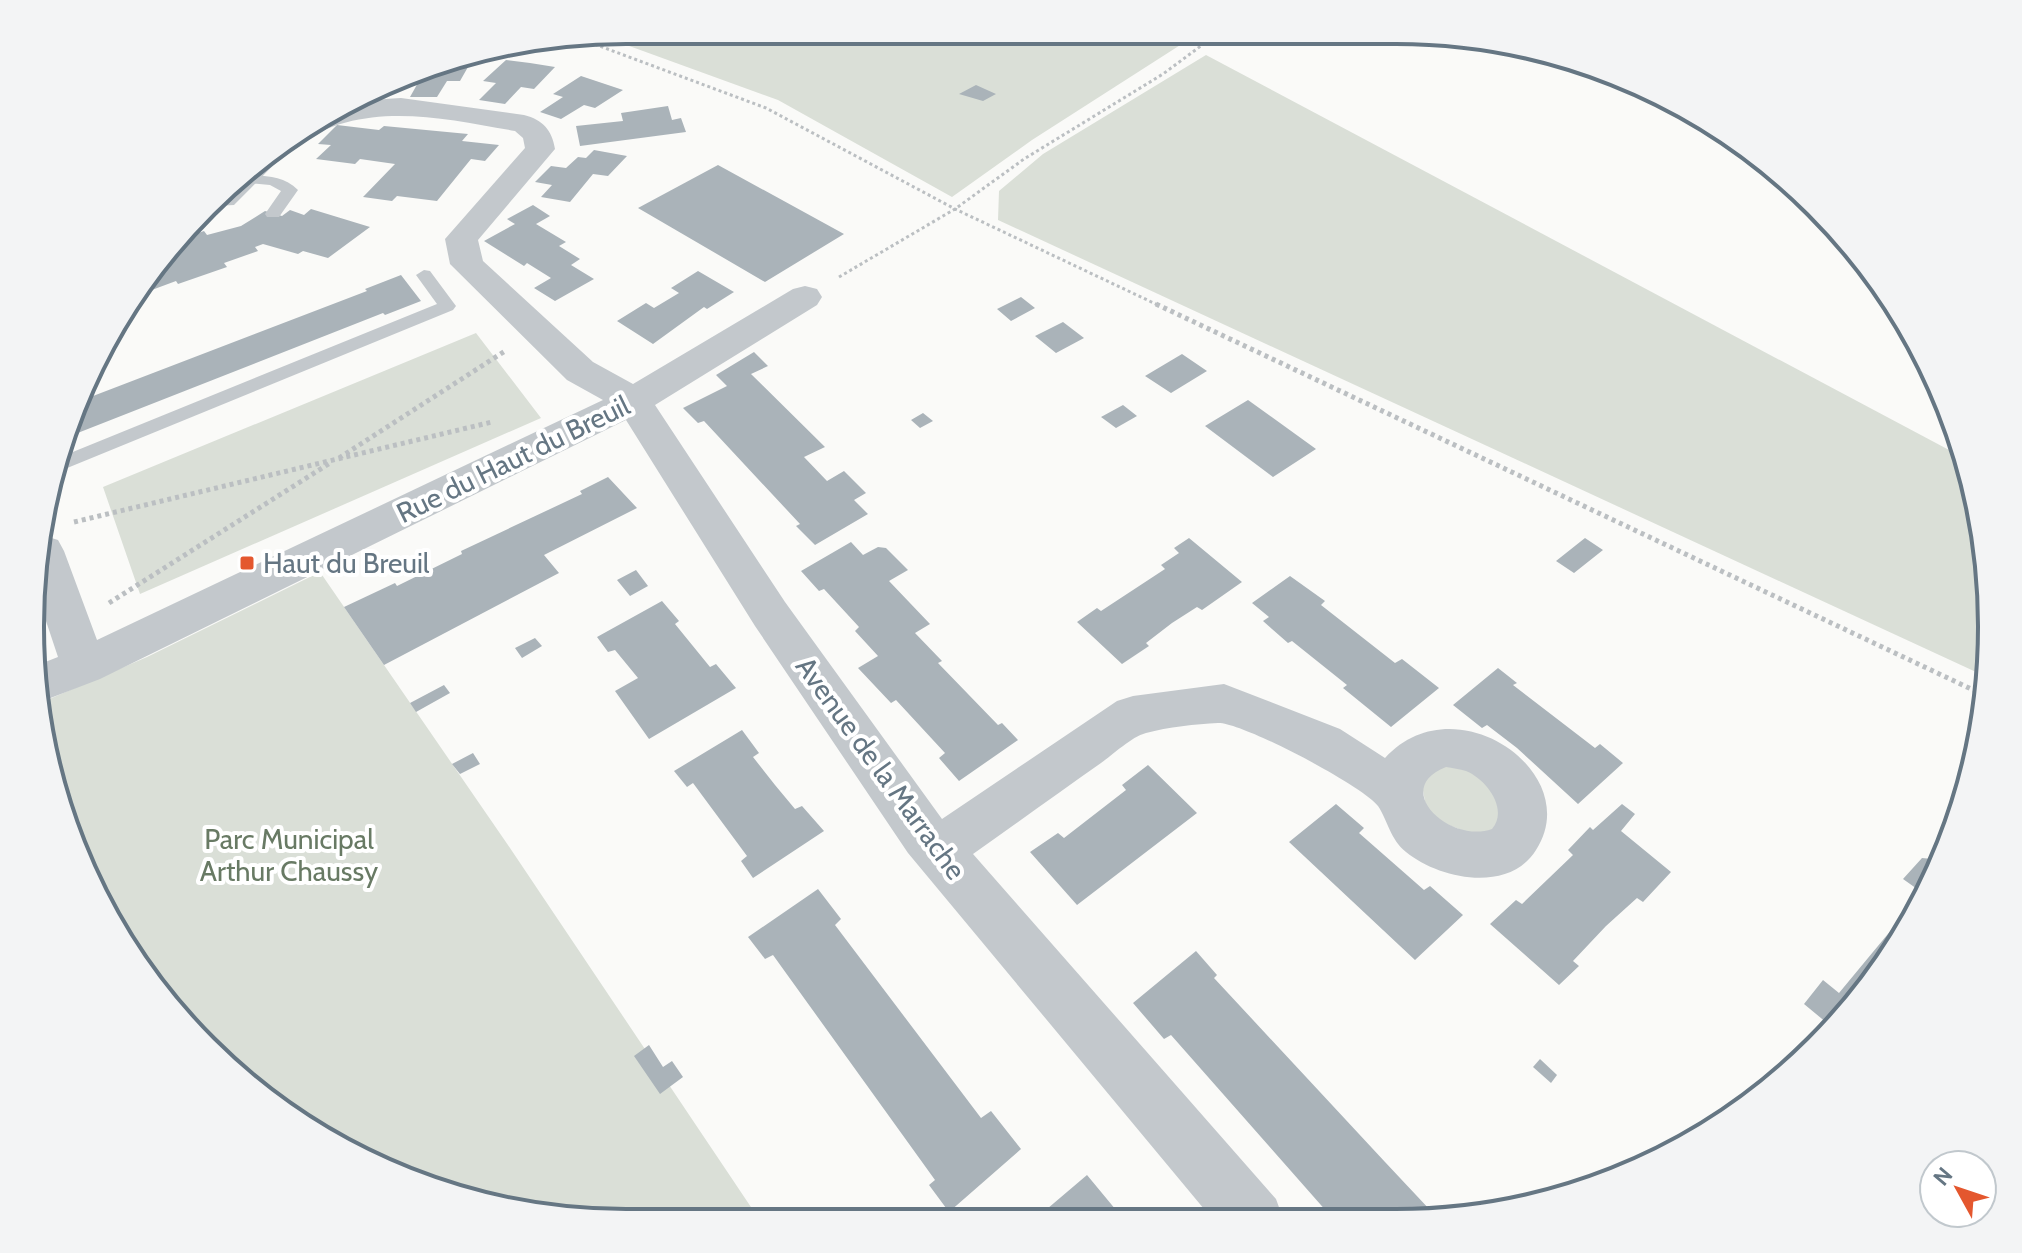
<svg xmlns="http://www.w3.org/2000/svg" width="2022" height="1253" font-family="Cabin,sans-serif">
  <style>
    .green { fill: #dadfd7 }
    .building { fill: #aab3b9 }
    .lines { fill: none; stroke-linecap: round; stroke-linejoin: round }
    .path-far1 { stroke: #bbbfc2; stroke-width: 3; stroke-dasharray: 3 3; stroke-linecap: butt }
    .path { stroke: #bbbfc2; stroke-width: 5; stroke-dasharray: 4 4; stroke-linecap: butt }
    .lane { fill: #c3c8cc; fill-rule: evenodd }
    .street { fill: #c3c8cc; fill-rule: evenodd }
    .poi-dot { fill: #e4572e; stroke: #fff; stroke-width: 3 }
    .labels { text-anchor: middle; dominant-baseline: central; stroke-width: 8; stroke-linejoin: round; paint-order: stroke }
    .street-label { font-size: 28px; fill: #657683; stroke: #fff }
    .poi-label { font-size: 28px; fill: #657683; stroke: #fff; text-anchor: start }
    .park-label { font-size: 28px; fill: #687a64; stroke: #fff }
    .rim { fill: none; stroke: #657683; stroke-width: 4 }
  </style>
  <rect width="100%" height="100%" fill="#fafaf8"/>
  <!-- green -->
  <path class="green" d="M627,30L1199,33L1032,140L952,197L778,100L599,35Z
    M1206,55L1966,459L1987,549L1989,678L998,220L999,191L1043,154Z
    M476,333L541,418L140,594L103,487Z
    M320,572L510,848L759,1219L549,1218L398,1177L263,1099L130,958L50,781L40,703L147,657Z
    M1430,765L1479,767L1505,807L1493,831L1477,836L1428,817L1420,775Z"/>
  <!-- building -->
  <path class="building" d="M472,60L460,81H447L437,97H410L419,81H406L410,74L435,62Z
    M506,60L530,63L555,67L534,89L521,87L505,104L479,100L496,83L483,81Z
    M581,76L623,90L595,108L584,105L561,119L540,112L563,97L553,94Z
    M976,85L996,94L983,101L959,94Z
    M668,106L672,120L681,118L686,132L580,146L576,126L623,121L621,113Z
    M337,125L379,130L384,126L468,134L462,141L499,145L485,161L471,159L437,201L397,196L392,201L363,197L395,164L360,159L355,164L316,159L331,145L318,144Z
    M594,150L627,156L608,176L593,174L570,202L541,197L552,185L535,182L551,166L566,168L578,157L586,158Z
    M718,165L844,234L765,282L638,208Z
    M533,205L550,216L536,224L566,242L559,246L580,259L571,265L594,279L555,301L534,288L551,278L527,263L524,266L484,241L515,224L507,219Z
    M311,209L370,227L328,258L303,251L298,254L263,244L255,247L258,251L224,263L227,267L178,284L176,281L141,294L139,290L154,263L178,240L204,231L207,235L241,226L265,211L282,216L290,210L304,215Z
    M698,271L734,292L707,309L704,307L653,344L617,321L646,303L654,308L679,293L671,288Z
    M401,275L421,301L385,315L383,313L70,436L66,427L80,401L367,291L365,289Z
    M1021,297L1035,308L1011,321L997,309Z
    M1063,322L1084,338L1056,353L1035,336Z
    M754,352L768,366L751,374L825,447L804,457L827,481L844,471L866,493L854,500L868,514L815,545L796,526L800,524L704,421L698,423L683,408L727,386L716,375Z
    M1182,354L1207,371L1171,393L1145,376Z
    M1248,400L1316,449L1273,477L1205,426Z
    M1123,405L1137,416L1116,428L1101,417Z
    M923,413L933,421L920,428L911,420Z
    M608,477L637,508L544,555L559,573L384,665L344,607L395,583L397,586L462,554L461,551L582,494L580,491Z
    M1189,538L1242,582L1202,610L1197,607L1172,623L1146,643L1149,646L1122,664L1077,622L1097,608L1101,611L1165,569L1161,565L1179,553L1174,548Z
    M1585,538L1603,550L1574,573L1556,561Z
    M851,542L863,555L878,547L886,548L908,570L889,581L930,624L915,633L942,661L938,663L998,725L1002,723L1018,740L959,781L939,758L945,753L896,700L891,703L858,668L878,656L855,631L859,627L824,589L819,591L801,571Z
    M636,570L648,586L630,596L617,580Z
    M1290,576L1325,601L1321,605L1395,663L1402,659L1439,688L1391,727L1343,688L1347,685L1292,641L1288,643L1263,621L1269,617L1252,603Z
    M662,601L679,621L675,624L710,667L716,664L736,688L649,739L615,691L638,678L615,650L608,652L597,637Z
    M535,638L542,646L522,658L515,648Z
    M1498,668L1517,683L1513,685L1595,748L1600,744L1623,763L1578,804L1517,748L1487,725L1482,728L1453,705Z
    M444,685L450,693L416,712L410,703Z
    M742,730L759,753L753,757L775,785L795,809L802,806L824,831L753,878L741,861L747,856L693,783L687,787L674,771Z
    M473,753L480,764L460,774L452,764Z
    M1148,765L1197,813L1077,905L1030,852L1058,833L1064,838L1126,790L1122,785Z
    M1336,804L1364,828L1359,833L1424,890L1430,886L1463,915L1415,960L1289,842Z
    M1622,804L1635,814L1621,831L1671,872L1643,902L1637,898L1606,926L1573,961L1579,966L1559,985L1490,924L1516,900L1522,904L1573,855L1568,850L1590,827L1593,830Z
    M1922,858L1942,860L1927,896L1903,879Z
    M818,889L841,919L835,925L981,1118L991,1111L1021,1149L949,1212L929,1185L935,1180L773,955L765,959L748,937Z
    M1921,894L1926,897L1868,990L1833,1028L1804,1004L1823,980L1839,993Z
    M1196,951L1217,975L1214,978L1385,1162L1431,1211L1437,1207L1448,1219L1335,1221L1171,1035L1164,1039L1133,1003Z
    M649,1045L663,1067L672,1061L683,1077L660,1094L634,1056Z
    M1540,1059L1557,1075L1551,1083L1533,1067Z
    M1087,1175L1116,1210L1110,1217L1113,1220H1034Z"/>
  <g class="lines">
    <!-- path-far1 -->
    <path class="path-far1" d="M578,38L766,108L955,209L1160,306
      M839,277L955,209L1024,159L1163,74L1217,34"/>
    <!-- path -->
    <path class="path" d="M1156,304L1986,696
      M339,458L505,351
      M74,522L492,422
      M109,603L330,463"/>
    <!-- lane -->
    <path class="lane" d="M248,175C267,176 284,176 298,190L279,217H267L265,214L281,191L270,185L240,182Z
      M424,270L430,271L453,302L456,306L453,310L55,473L58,458L437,304L416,275Z"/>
    <!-- street -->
    <path class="street" d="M401,98L524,115C543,120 552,130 555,149L478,240L483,261L593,362L633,384L793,289L805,286L817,289L822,297L817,305L655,405L785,602L942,819L1117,701L1133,696L1224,684L1340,729L1385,758C1455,681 1586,773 1536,850C1509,894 1439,879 1406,852C1390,839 1388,821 1378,806C1363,786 1242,722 1218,723C1196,724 1168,727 1146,733C1131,737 1114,754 1101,763C1058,793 1016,824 973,854L1276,1199L1284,1221H1214L908,853L755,626L626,420L100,679L40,702L35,666L58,657L36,591L45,536L58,540L64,551L97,640L603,400L567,380L450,264L445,239L525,148L523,138L515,131C441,118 362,99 296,146C274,162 254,186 234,205L215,206C275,149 312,101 401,98ZM1446,767C1452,768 1460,769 1466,771C1486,779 1509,809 1492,829C1450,844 1390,789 1446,767Z"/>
  </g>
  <!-- markers -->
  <rect class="poi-dot" x="239" y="555" width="16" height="16" rx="4"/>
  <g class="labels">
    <!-- street labels -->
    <g class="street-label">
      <text transform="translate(513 459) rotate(-26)">Rue du Haut du Breuil</text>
      <text transform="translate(881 768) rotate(54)">Avenue de la Marrache</text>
    </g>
    <!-- poi labels -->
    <g class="poi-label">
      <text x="263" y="563">Haut du Breuil</text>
    </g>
    <!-- park labels -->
    <g class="park-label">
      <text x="289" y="839">Parc Municipal<tspan x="289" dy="32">Arthur Chaussy</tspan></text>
    </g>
  </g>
  <!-- crop -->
  <path d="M0 0H2022V1253H0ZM626 44H1396A582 582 0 0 1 1978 626V627A582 582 0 0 1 1396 1209H626A582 582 0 0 1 44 627V626A582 582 0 0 1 626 44Z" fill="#f3f4f5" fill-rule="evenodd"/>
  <path class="rim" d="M626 44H1396A582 582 0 0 1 1978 626V627A582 582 0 0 1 1396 1209H626A582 582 0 0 1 44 627V626A582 582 0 0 1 626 44Z"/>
  <!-- north arrow -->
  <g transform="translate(1958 1189) rotate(310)"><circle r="38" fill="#ffffff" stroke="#c1c8cd" stroke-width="2"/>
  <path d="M0-6L14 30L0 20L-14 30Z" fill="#e4572e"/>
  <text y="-12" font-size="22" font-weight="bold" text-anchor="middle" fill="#657683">N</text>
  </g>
</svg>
